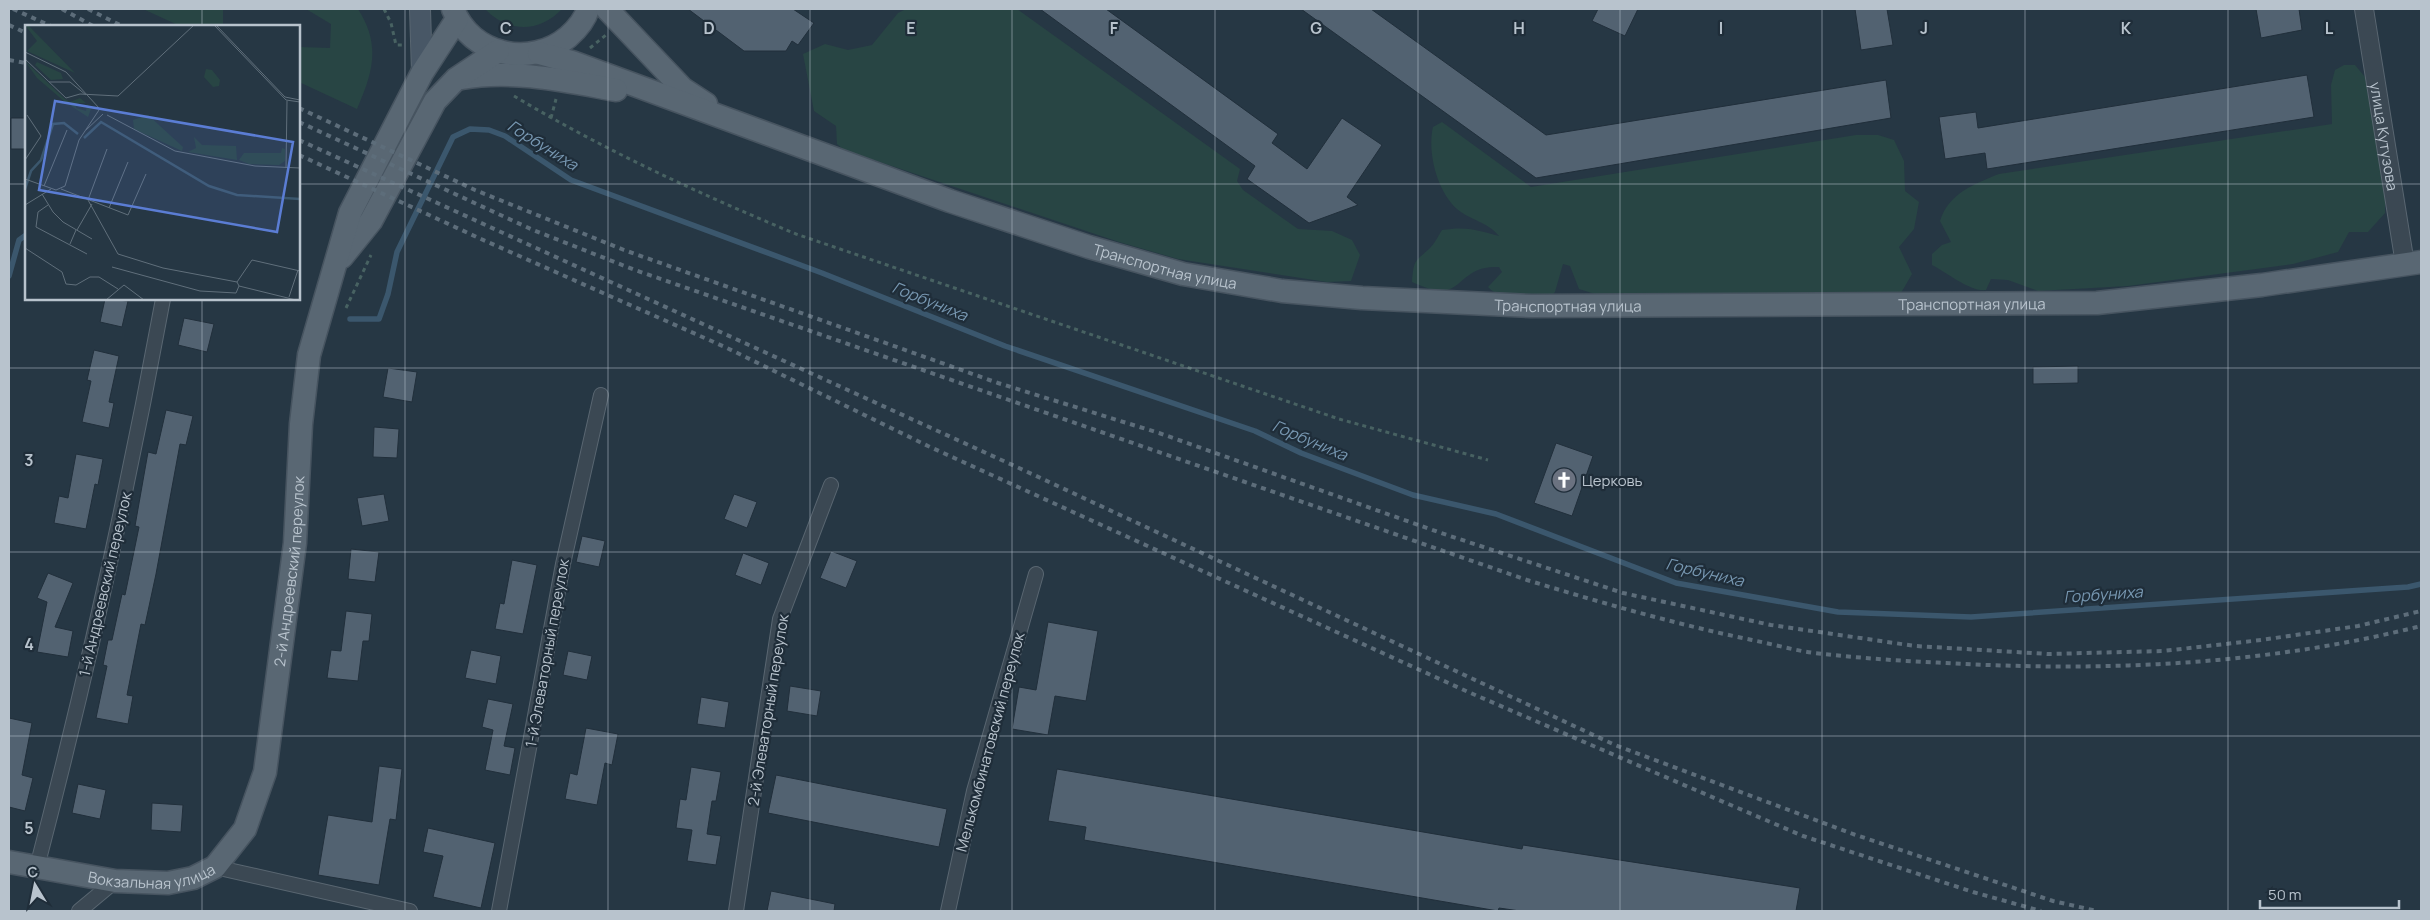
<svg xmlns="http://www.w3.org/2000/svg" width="2430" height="920" font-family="Manrope,sans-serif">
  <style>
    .green { fill: #284544 }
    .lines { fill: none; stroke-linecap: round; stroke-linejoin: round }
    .stream { stroke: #3b576d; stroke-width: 5.5 }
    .building { fill: #526271; stroke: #212f3b }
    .minor-casing { stroke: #596671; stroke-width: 16 }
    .tertiary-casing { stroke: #596671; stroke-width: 20 }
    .secondary-casing { stroke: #596671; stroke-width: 22 }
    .primary-casing { stroke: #475460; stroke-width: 25 }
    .path { stroke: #486262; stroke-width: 3; stroke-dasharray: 4 4; stroke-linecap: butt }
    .minor { stroke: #3b4853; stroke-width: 14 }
    .tertiary { stroke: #3b4853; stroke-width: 18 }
    .secondary { stroke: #485766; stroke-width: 20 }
    .primary { stroke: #596773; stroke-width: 22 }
    .rail { stroke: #5d6d7a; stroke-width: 4; stroke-dasharray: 5 5; stroke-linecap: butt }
    .grid { fill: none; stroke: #b8c3cd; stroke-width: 1; stroke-opacity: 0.55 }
    .labels { text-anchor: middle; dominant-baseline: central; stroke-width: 4.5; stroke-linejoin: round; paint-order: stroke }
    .street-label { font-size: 15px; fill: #b8c3cd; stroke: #1f2d39 }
    .poi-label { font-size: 15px; fill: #b8c3cd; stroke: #1f2d39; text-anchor: start }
    .water-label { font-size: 16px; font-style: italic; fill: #7797b1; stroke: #1f2d39 }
    .inset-river { fill: none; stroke: #3b576d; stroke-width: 2.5 }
    .inset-road { fill: none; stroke: #606f7b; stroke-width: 1 }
    .view { fill: #5b7dd4; fill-opacity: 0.15; stroke: #5b7dd4; stroke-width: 2.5 }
    .inset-edge { fill: none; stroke: #b8c3cd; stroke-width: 2.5 }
    .grid-label { font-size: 16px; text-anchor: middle; font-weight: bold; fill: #b8c3cd; stroke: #1f2d39; stroke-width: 4.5; stroke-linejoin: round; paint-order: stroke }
  </style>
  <rect width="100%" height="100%" fill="#263744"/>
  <!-- green -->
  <path class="green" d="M143,9H223V26H180Z
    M306,9H358C381,45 373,72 357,109L299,82V47L330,48L331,24Z
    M485,9H562C539,33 508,33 485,9Z
    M906,9H1017L1240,169L1237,181L1243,190L1298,229L1332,231L1352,240L1360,255L1351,281L1327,282L1178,259L1119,242L844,150L837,144L836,126L814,111L803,54L825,44L848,50L872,45L898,13Z
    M2344,65H2355L2365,77L2385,194V213L2368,232H2349L2338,252L2293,264L2128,286L2038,291L2008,280L1991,279L1986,290C1970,292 1948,273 1932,265V254L1942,245L1951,242L1940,221C1949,193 1974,184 1999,174L2332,124L2331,85L2335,70Z
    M1442,122L1531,187L1856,135H1878L1894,140L1904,161L1905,191L1919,202L1914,229L1899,247L1912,274L1901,293L1889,298H1629L1595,294L1579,289L1570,266L1563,264L1555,292L1549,298C1531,297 1501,302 1488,287L1502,272L1499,267C1465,265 1463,289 1442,291C1433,291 1421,286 1412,282C1414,259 1414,263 1430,248C1435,243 1438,236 1442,230C1466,226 1477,230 1499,236C1488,222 1470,220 1457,209C1437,191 1427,152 1433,127Z"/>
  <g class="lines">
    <!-- stream -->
    <path class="stream" d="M9,276L19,240L26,235
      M350,319H379L388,294L397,252L453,137L470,129L489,130L505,136L571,180L822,273L1005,346L1255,431L1301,453L1413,495L1496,514L1676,583L1838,612L1971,617L2408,587L2421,584"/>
  </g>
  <!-- building -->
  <path class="building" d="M688,9H793L814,23L798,45L792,41L786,51H744Z
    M1040,9H1106L1278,134L1272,143L1307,169L1342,118L1382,145L1347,197L1358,205L1309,223L1247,179L1255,166Z
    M1301,9H1371L1546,135L1886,80L1891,118L1536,178Z
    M1598,9H1638L1625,36L1592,21Z
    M1855,9H1887L1893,45L1861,50Z
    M2256,9H2299L2302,30L2261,38Z
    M2307,75L2314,117L1987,169L1985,153L1945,159L1939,117L1976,112L1978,128Z
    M11,118H26V149H11Z
    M105,299L128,301L122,327L100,322Z
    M184,318L214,324L207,352L178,345Z
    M94,350L119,356L109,402L114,403L109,428L82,422L91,381L87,380Z
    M2078,366V383L2033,384V367Z
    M388,368L417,372L412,402L383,397Z
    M166,410L193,416L186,445L180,444L156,574L145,625L141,624L127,695L133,696L128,724L96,718L107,666L103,665L108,640H112L122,594L125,595L139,527L135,526L148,452L156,454Z
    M374,427L399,429L397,458L373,457Z
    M1556,443L1593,456L1572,516L1534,503Z
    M76,454L103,459L98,485L95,484L86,529L54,523L59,496L68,498Z
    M384,494L389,521L362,526L357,498Z
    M734,494L757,502L747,528L724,519Z
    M582,536L605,541L599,567L576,562Z
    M351,549L379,552L375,582L348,579Z
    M831,551L857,561L846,588L820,578Z
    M743,553L769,563L761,585L735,575Z
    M512,560L537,565L523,634L495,629L500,603L504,604Z
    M48,573L73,583L55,627L73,631L68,657L37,652L47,602L37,598Z
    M346,611L372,614L369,641H363L358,681L327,678L331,650L341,651Z
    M1048,622L1098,631L1086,701L1055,696L1048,735L1012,729L1019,687L1036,690Z
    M471,650L501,656L496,684L465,678Z
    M568,651L592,656L587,680L563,675Z
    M790,686L821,691L817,716L787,711Z
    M701,697L729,702L725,728L697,724Z
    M488,699L513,704L504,746L515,748L510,775L485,770L493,730L482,727Z
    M9,718L32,723L22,775L33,778L25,811L9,807Z
    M586,728L618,734L612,765L605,763L597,805L565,799L570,773L577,775Z
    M379,766L402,769L396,820L390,819L379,885L318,875L328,815L372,822Z
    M691,767L721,772L716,801H712L707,834L721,836L716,865L687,861L692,830L676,828L680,799L686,800Z
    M1057,769L1522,849L1523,845L1800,888L1796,911H1520L1499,908L1498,911L1084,840L1086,827L1048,821Z
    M776,775L947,809L939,847L768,813Z
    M78,784L106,790L100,819L72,813Z
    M152,803L183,805L181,832L151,830Z
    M428,828L495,843L481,908L433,897L443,856L423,852Z
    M771,891L835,904L834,911H767Z"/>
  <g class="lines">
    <defs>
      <path id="minor" d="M37,867C86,679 128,490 163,299
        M215,867L410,911
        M79,911L115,881
        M499,911L563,564L601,395
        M736,911L780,619L831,485
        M948,911L974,791L1036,574"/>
      <g id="tertiary">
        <path id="s1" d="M2364,9L2405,264"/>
      </g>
      <path id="secondary" d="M420,9L422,73"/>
      <g id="primary">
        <path d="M453,9C471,56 531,68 568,37C576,30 585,19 588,9"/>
        <path d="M607,9L683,89L706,104"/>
        <path id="s2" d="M539,53L572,62L950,201L1089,247L1183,274L1282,291L1362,298L1531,306L2097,303L2262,285L2421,262"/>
        <path d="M462,78C513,69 566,81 616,90"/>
        <path d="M342,257L371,221L435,101L456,79L498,51"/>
        <path id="s3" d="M9,862L115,881L168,883L193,878L215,867L245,829L265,772L295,543L301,424L309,355L350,213L422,73L457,19"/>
      </g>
    </defs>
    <!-- minor casing -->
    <use href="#minor" class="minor-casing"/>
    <!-- tertiary casing -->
    <use href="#tertiary" class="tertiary-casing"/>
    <!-- secondary casing -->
    <use href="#secondary" class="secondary-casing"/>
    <!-- primary casing -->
    <use href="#primary" class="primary-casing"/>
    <!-- path -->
    <path class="path" d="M384,9L391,23L396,45H402
      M590,48L606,35
      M514,96C604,150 700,194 796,234L1339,419L1488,460
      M551,118L556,99
      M346,308L371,255"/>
    <!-- minor -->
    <use href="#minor" class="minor"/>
    <!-- tertiary -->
    <use href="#tertiary" class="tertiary"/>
    <!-- secondary -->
    <use href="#secondary" class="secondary"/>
    <!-- primary -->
    <use href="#primary" class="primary"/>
    <!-- rail -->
    <path class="rail" d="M13,9L51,26
      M62,9L93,26
      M88,9L122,26
      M9,25L26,33
      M9,60L26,63
      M299,108L475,190L624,250L998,383L1159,433L1441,533L1623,593L1771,625L1915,646L2048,654L2163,651L2261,640L2358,626L2421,611
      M299,122L533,230L635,270L1527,580C1602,603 1675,624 1752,640C1772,644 1793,650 1814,653C1858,658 1902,661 1946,663C2105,672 2267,665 2421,626
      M299,140L1019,468L1615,745L1853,834L2053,901L2097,911
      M299,155L481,239L725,347L928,446L1466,691L1663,776L1803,836L1973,892L2041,911"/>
  </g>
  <!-- grid -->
  <path class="grid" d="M202,9V26M405,9V911M608,9V911M810,9V911M1012,9V911M1215,9V911M1418,9V911M1620,9V911M1822,9V911M2025,9V911M2228,9V911M9,184H26M299,184H2421M202,299V911M9,368H2421M9,552H2421M9,736H2421"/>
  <!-- icons -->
  <defs>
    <symbol id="church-disc" viewBox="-11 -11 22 22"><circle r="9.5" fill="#6b7280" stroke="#1f2d39"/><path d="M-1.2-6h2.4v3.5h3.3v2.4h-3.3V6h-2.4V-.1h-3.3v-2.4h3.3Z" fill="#fff"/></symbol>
  </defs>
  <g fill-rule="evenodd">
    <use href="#church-disc" x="1550" y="466" width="28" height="28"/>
  </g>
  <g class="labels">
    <!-- street labels -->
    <g class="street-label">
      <text stroke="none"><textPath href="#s1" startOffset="129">улица Кутузова</textPath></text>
      <text stroke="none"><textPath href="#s2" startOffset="662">Транспортная улица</textPath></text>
      <text stroke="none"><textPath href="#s2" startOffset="1472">Транспортная улица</textPath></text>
      <text stroke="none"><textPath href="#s2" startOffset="1068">Транспортная улица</textPath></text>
      <text stroke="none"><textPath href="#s3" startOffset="522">2-й Андреевский переулок</textPath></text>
      <text transform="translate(105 584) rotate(-77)">1-й Андреевский переулок</text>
      <text transform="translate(547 653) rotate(-80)">1-й Элеваторный переулок</text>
      <text transform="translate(768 710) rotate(-81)">2-й Элеваторный переулок</text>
      <text transform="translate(990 742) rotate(-75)">Мелькомбинатовский переулок</text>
      <text stroke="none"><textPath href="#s3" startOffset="145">Вокзальная улица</textPath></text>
    </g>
    <!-- poi labels -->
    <g class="poi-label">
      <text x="1582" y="480">Церковь</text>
    </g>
    <!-- water labels -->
    <g class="water-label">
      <text transform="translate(543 145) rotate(32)">Горбуниха</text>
      <text transform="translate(930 301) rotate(22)">Горбуниха</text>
      <text transform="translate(1310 440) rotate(23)">Горбуниха</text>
      <text transform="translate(1705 572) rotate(13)">Горбуниха</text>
      <text transform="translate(2103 594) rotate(-4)">Горбуниха</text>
    </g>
  </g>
  <!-- overview -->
  <g transform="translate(25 25)">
    <rect width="275" height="275" fill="#263744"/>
    <path d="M0,0H3L50,48L2,26L12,16ZM0,36L40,74L45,77L55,73L61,78H52L51,83L61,86L62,79L66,84L63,92L40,77L12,53ZM12,37L36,48L38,54L26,55L10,40ZM181,44L187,45L195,55L194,61L188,62L179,52ZM123,90L158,122L157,126L109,104L108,95ZM169,112L177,120L211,121L212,135L163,127L171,123ZM257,123L260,124V136L254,140L224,139L214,135L219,128H256Z" fill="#284544"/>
    <path class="inset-river" d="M59,113L76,97L184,161L212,170L275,174M0,164L6,146L16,135L28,99L39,98L53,109"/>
    <path class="inset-road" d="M189,0L261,75L275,77M191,0L260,72L275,75M0,27L41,47L74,83M0,34L41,73L55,69L93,71L169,0M24,57H45L61,70M82,90L150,126L230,141L275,143M61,105L78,89M82,124L63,175L93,229L138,243L212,257L214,261L271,275M0,135L16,111L2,90M261,143L262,76M0,154L31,165L40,161L54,115L74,85M19,161L42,105M36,164L103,190L121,149M17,169L28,187L38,197L67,214M0,180L26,164M23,180L13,187L11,202L62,229M84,183L103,137M52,205L67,179M45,219L51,205M0,223L37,247L41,259L51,260L65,252H74L93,264M87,242L175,266L211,268L214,261M212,257L227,235L275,246M264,272L273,245M81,275L99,260L119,275"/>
    <path class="view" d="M30,76L268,117L252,207L14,165Z"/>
    <rect width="275" height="275" class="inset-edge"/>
  </g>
  <g class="grid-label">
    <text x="506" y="34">C</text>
    <text x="709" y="34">D</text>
    <text x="911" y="34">E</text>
    <text x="1114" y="34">F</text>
    <text x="1316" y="34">G</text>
    <text x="1519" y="34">H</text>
    <text x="1721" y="34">I</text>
    <text x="1924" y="34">J</text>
    <text x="2126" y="34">K</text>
    <text x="2329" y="34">L</text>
    <text x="29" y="466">3</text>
    <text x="29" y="650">4</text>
    <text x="29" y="834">5</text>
  </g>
  <!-- border -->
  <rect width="2430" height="920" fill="none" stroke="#b8c3cd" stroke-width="20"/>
  <!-- north arrow -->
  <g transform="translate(35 885) rotate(350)" stroke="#1f2d39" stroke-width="4" paint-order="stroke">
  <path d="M0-4L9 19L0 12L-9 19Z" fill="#b8c3cd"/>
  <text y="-8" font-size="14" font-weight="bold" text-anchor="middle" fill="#b8c3cd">С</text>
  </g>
  <!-- scale -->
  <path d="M2260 900v8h139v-8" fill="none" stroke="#b8c3cd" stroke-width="2.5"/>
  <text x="2268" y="900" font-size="15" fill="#b8c3cd" stroke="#1f2d39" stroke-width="4" paint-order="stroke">50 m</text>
</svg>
